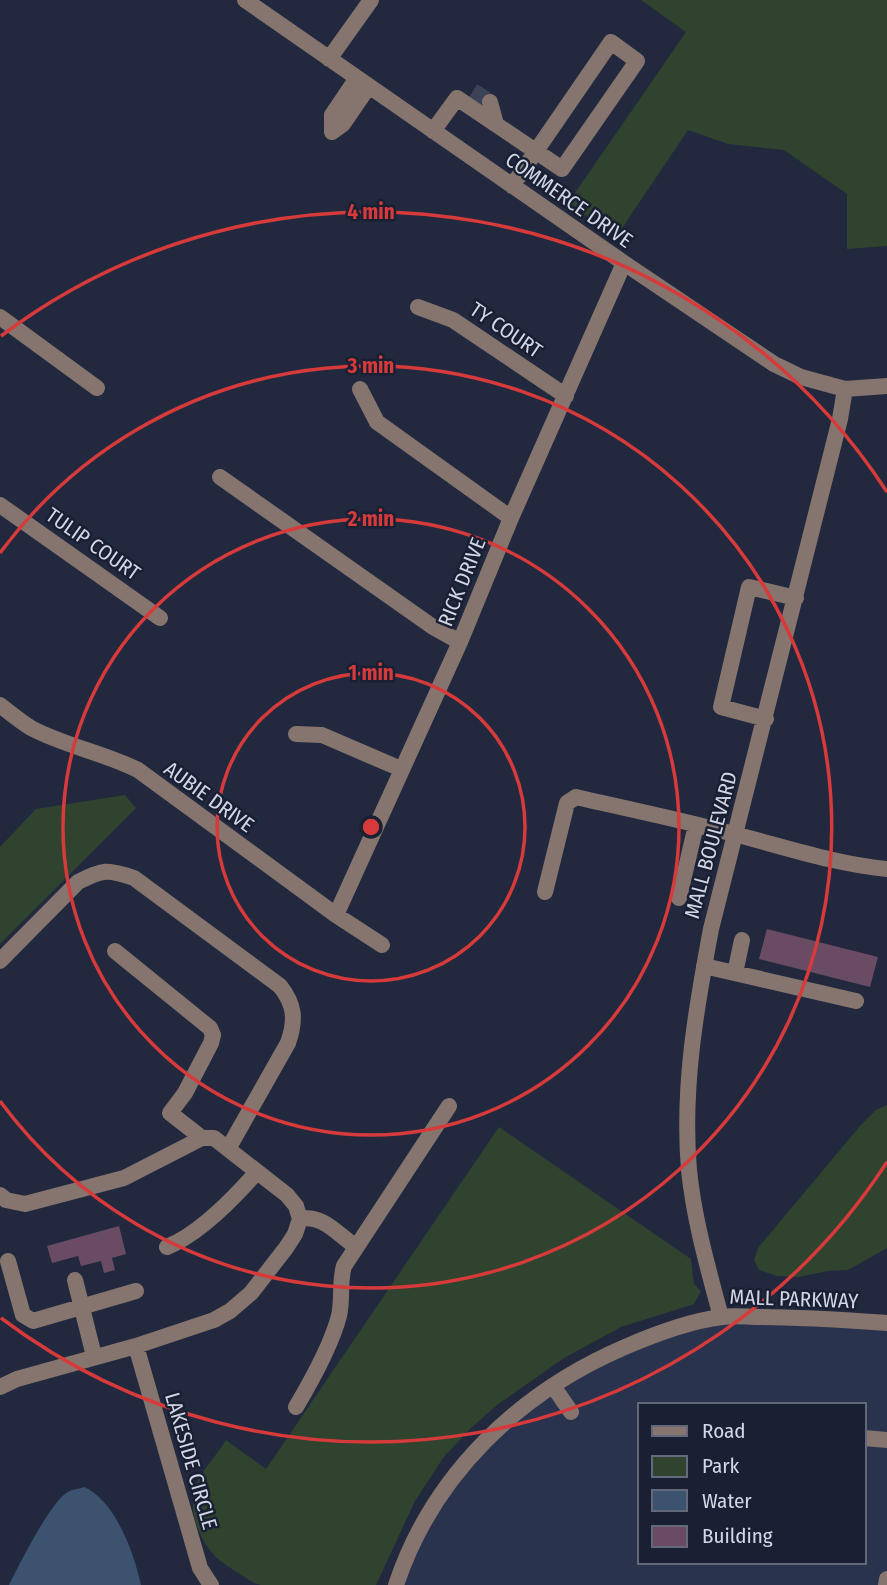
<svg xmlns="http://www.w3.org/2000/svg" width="887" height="1585" font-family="'Fira Sans Condensed',sans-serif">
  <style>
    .built { fill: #2a334d; fill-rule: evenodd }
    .green { fill: #2f432f }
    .water { fill: #3c536f }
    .building { fill: #694b63 }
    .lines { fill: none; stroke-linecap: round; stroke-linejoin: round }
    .minor-tunnel { stroke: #3c4357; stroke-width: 16; stroke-dasharray: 16 8; stroke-linecap: butt }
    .minor { stroke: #86756e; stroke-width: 16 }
    .ring { fill: none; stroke: #d63a3b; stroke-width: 3.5 }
    .labels { text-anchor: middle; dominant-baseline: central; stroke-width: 5; stroke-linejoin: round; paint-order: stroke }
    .street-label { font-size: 21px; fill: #d2d7e5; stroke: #192034 }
    .centre { fill: #d63a3b; stroke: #192034; stroke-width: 3.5 }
    .ring-label { font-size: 21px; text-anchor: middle; font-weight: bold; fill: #d63a3b; stroke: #192034; stroke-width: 5; stroke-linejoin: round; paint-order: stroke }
  </style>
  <rect width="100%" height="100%" fill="#22293e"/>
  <!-- built -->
  <path class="built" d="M721,1317L887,1324V1585H396L456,1472L571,1373ZM640,1405H864V1562H640Z"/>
  <!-- green -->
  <path class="green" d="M641,0H887V246L847,249V194L784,150L728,144L688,130L616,237L568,203L686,32Z
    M125,795L136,808L0,944V847L36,809Z
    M887,1105V1248L848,1270L828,1271L798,1277L777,1276L759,1270L754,1260L758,1248L860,1126L876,1110Z
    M499,1127L691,1259L694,1284L701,1291L694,1304L621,1327L564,1358L497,1405L470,1429L443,1458L415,1501L376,1585H261L254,1583C242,1575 229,1568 218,1559C198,1541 185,1505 198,1480C206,1466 218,1453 226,1440L266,1469Z"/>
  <!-- water -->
  <path class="water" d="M84,1487C115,1500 134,1553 141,1585H9C18,1567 52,1499 68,1492C72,1489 79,1489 84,1487Z"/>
  <!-- building -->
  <path class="building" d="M767,929L878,957L870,987L759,959Z
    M119,1226L126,1254L112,1258L115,1270L104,1273L101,1261L81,1266L78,1256L52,1263L47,1246Z"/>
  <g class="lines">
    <!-- minor-tunnel -->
    <path class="minor-tunnel" d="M473,91L490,102"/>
    <!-- minor -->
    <path class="minor" d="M245,0L624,263L774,364L801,377L845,389L887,386
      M329,59L371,0
      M490,102L496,124
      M433,131L457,98L562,169L637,61L611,42L512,186
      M332,132V115L357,78
      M332,132L343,124L369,86
      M418,307L453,320L566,396
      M0,317L97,388
      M360,389L377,422L511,518
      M220,477L433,627L460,642
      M0,505L160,618
      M0,705C10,713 20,721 31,728C65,746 104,753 138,770L336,915L382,945
      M766,719L721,707L749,587L796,598
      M296,734L322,735L401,769
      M545,892L567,803L576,797C628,809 682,820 734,834C785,847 835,864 887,869
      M679,898L696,825
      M336,915L460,642L511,518L624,263
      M115,951L210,1028L213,1035L211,1043L185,1093L170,1113L202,1138
      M0,961L78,882C103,869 108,869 134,878L280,986C295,1005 296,1020 288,1043L228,1149
      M704,966L856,1001
      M735,973L742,940
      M0,1195L6,1200L25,1204L124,1178L202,1138H214L287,1195L296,1206L300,1219
      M300,1219C323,1214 337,1234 355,1246
      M167,1247C199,1234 233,1199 256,1173
      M8,1261L23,1315L33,1321L136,1291
      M75,1280L94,1356
      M721,1317C708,1268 694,1220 689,1170C682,1088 696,1009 711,929L840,419L845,389
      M136,1346L200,1568L211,1585
      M553,1386L571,1412
      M0,1387L17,1379L136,1346L214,1320L230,1311L251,1293L286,1248L295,1234L300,1219
      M296,1407C312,1380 331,1346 339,1316C343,1299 339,1283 344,1266L449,1106
      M864,1438L887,1440
      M396,1585C433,1474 520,1392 625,1347C655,1334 689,1321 722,1317C734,1315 747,1317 759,1317C802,1317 844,1320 887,1323
      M886,1585L887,1579"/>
  </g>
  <!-- distance rings -->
  <g class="ring">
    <circle cx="371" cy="827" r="154"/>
    <circle cx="371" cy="827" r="308"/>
    <path d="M0 553A461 461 0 1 1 0 1101"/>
    <path d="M887 1162A615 615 0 0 1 1 1318M1 336A615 615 0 0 1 887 492"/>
  </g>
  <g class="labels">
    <!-- street labels -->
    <g class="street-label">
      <text transform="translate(569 200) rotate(35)">COMMERCE DRIVE</text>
      <text transform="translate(506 330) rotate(34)">TY COURT</text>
      <text transform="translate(93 544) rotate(35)">TULIP COURT</text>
      <text transform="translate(462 582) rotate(-68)">RICK DRIVE</text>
      <text transform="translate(209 797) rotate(36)">AUBIE DRIVE</text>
      <text transform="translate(711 845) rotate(-75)">MALL BOULEVARD</text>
      <text transform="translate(794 1299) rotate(2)">MALL PARKWAY</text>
      <text transform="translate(191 1461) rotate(74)">LAKESIDE CIRCLE</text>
    </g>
  </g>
  <circle cx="371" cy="827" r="10" class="centre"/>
  <g class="ring-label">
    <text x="371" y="219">4 min</text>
    <text x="371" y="373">3 min</text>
    <text x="371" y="526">2 min</text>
    <text x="371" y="680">1 min</text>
  </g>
  <!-- legend -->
  <rect x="638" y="1403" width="228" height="161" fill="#192034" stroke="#63697b" stroke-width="2"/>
  <rect x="652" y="1426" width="35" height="10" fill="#86756e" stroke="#63697b" stroke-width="2"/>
  <text x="702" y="1438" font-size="21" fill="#d2d7e5">Road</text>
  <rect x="652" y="1456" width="35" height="21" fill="#2f432f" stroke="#63697b" stroke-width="2"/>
  <text x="702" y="1473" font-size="21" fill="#d2d7e5">Park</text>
  <rect x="652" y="1490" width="35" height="21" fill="#3c536f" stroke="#63697b" stroke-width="2"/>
  <text x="702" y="1508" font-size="21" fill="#d2d7e5">Water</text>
  <rect x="652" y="1526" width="35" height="21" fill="#694b63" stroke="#63697b" stroke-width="2"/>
  <text x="702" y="1543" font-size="21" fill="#d2d7e5">Building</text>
</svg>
